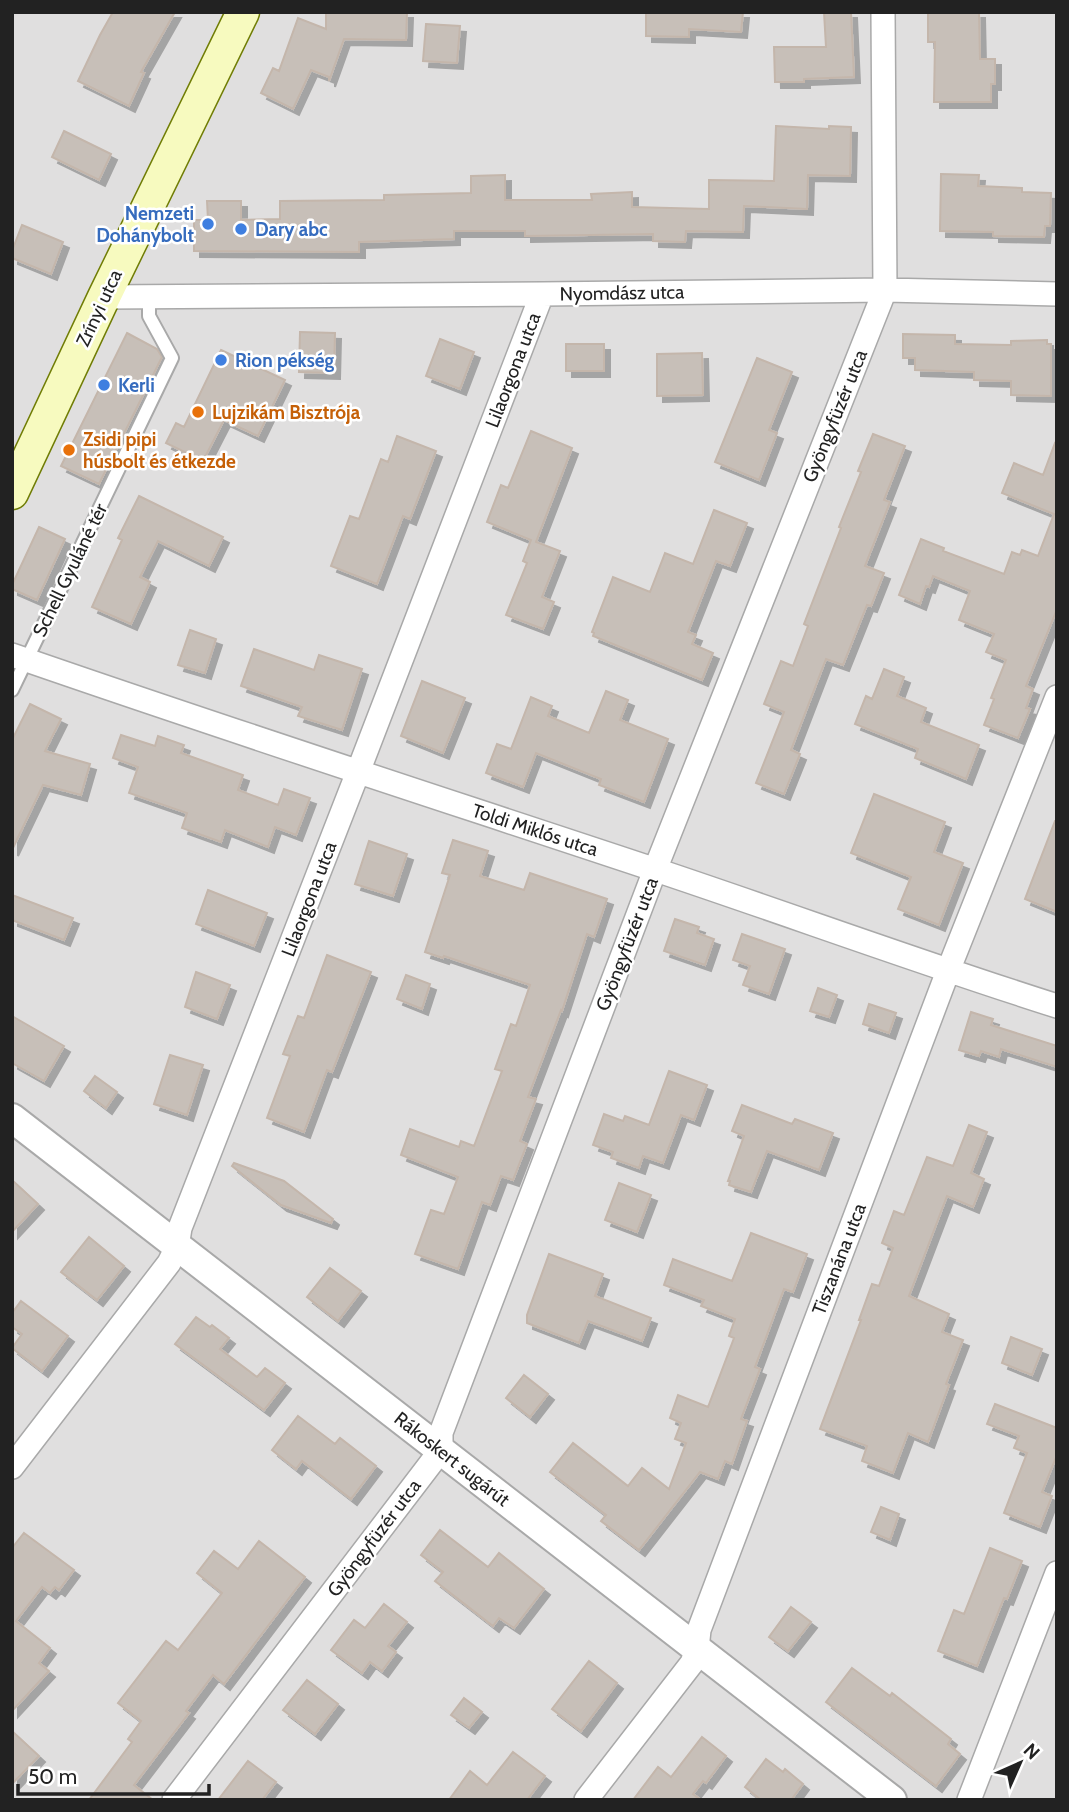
<svg xmlns="http://www.w3.org/2000/svg" width="1069" height="1812" font-family="Cabin,sans-serif">
  <style>
    .residential { fill: #e0dfdf }
    .building { fill: #c7bfb8; stroke: #c4b6ab; stroke-width: 2; filter: url(#shadow) }
    .lines { fill: none; stroke-linecap: round; stroke-linejoin: round }
    .service-casing { stroke: #a9a9a9; stroke-width: 16 }
    .minor-casing { stroke: #a9a9a9; stroke-width: 26 }
    .tertiary-casing { stroke: #a9a9a9; stroke-width: 32 }
    .secondary-casing { stroke: #707d05; stroke-width: 35 }
    .service { stroke: #fff; stroke-width: 12 }
    .minor { stroke: #fff; stroke-width: 23 }
    .tertiary { stroke: #fff; stroke-width: 28 }
    .secondary { stroke: #f7fabf; stroke-width: 32 }
    .shop-dot { fill: #3f7fe0; stroke: #fff; stroke-width: 2.5 }
    .food-dot { fill: #e8710a; stroke: #fff; stroke-width: 2.5 }
    .labels { text-anchor: middle; dominant-baseline: central; stroke-width: 5; stroke-linejoin: round; paint-order: stroke }
    .shop-label { font-size: 19px; font-weight: bold; fill: #366cbe; stroke: #fff; text-anchor: start }
    .street-label { font-size: 19px; fill: #222; stroke: #fff }
    .food-label { font-size: 19px; font-weight: bold; fill: #c56008; stroke: #fff; text-anchor: start }
  </style>
  <defs>
    <filter id="shadow"><feDropShadow dx="6" dy="6" stdDeviation="0" flood-color="#0004"/></filter>
  </defs>
  <rect width="100%" height="100%" fill="#f2efe9"/>
  <!-- residential -->
  <path class="residential" d="M12,12H1057V1800H12Z"/>
  <!-- building -->
  <path class="building" d="M113,12H175L141,72L144,73L129,106L78,81L100,35Z
    M326,12H407L406,40L344,39L329,81V77L311,70L293,109L261,93L273,68L279,71L298,18L326,29Z
    M646,12H743L741,32L689,29V37L646,36Z
    M824,12H851L854,77L804,79V82H775L774,47H826Z
    M928,12H979L980,59H995V84H991V102H934L935,42H928Z
    M426,24L460,26L457,63L423,61Z
    M776,126L829,129V126L851,127L850,176L808,175L807,209L744,206L743,232L686,231L685,242L653,241V234L525,236V231H454V239L359,242V252L194,251V220H208L207,201H241V220L280,219V201L384,200V195L471,193V176L505,175V200H592L591,194L632,192V207L709,209V180L774,181Z
    M64,131L111,154L99,180L52,157Z
    M941,174L979,175L978,186L1022,188V192L1051,193L1050,226H1045L1044,237L993,236V232L940,231Z
    M22,225L63,242L51,274L12,258V251Z
    M300,332L335,333L334,373L299,372Z
    M127,333L157,349L162,357L99,484L61,466Z
    M903,334L955,335V344L1011,345V341L1047,340V344H1051V396L1011,395V381L974,380V372L915,370V358H903Z
    M440,339L474,352L460,389L426,376Z
    M566,344H604V371H566Z
    M221,350L285,380L258,436L224,420L203,461L166,443L176,423L184,427Z
    M702,353L703,395L657,396V354Z
    M757,358L792,372L769,430L777,433L759,480L715,462Z
    M531,431L572,448L536,542L560,551L542,597L554,602L543,629L506,615L527,563L523,561L531,540L487,522L501,485L508,488Z
    M873,434L905,446L884,500L890,502L865,566L884,573L871,606L867,605L843,665L826,659L791,750L800,754L784,794L756,783L784,712L764,704L781,661L793,666L808,626L804,624L841,528L839,527L861,472L858,471Z
    M397,436L436,451L410,519L403,516L377,584L331,566L350,516L359,519L381,459L388,462Z
    M1055,443L1057,444V609L1026,686L1033,689L1026,708L1030,709L1018,738L984,725L994,699L991,698L1006,660L986,652L994,634L959,620L970,591L933,576L929,587L926,586L920,604L899,595L921,539L944,548L943,551L1004,574L1012,552L1020,555L1022,550L1038,556L1054,514L1002,493L1014,463L1043,475Z
    M139,496L223,537L209,566L158,541L140,577L150,582L131,624L92,607L122,540L118,538Z
    M714,510L747,523L730,566L716,561L688,632L696,635L692,644L713,653L702,680L593,636L594,633L592,632L613,577L650,592L665,553L693,564Z
    M39,527L65,539L37,600L12,589V585Z
    M190,630L216,639L205,673L178,665Z
    M254,649L314,670L319,655L362,669L342,730L298,716L302,707L241,686Z
    M884,669L904,677L897,696L926,708L921,722L979,745L966,779L915,758L918,749L855,724L866,696L872,699Z
    M422,681L465,698L443,753L401,736Z
    M606,691L628,700L620,720L668,739L644,802L599,785L601,779L536,753L523,787L486,773L497,744L511,749L531,697L552,706L548,716L589,733Z
    M30,704L61,719L45,751L90,764L81,795L43,785L12,850V740Z
    M121,735L155,746L158,736L184,745L181,753L243,775L238,790L278,805L284,789L310,798L296,835L275,827L268,847L225,830L221,842L182,828L187,813L129,793L138,767L113,758Z
    M874,794L945,822L934,852L963,863L939,925L898,909L911,877L851,853Z
    M1055,821H1057V912L1025,899Z
    M453,840L488,851L480,876L524,890L530,873L607,899L594,937L587,934L562,1011L561,1010L528,1097L536,1099L520,1141L527,1144L513,1180L501,1176L490,1205L482,1202L458,1269L415,1254L431,1210L444,1214L458,1177L401,1155L410,1129L459,1147L461,1141L474,1146L502,1071L495,1069L511,1024L516,1026L530,985L444,956L443,958L425,952L450,875L442,873Z
    M369,841L407,854L393,896L355,884Z
    M208,890L267,913L254,946L196,924Z
    M12,895L73,918L64,940L12,920Z
    M675,919L699,927L697,933L714,939L705,965L664,951Z
    M742,934L785,949L769,994L743,985L750,966L733,960Z
    M327,955L371,972L332,1072L327,1070L304,1132L267,1118L290,1056L283,1054L298,1016L304,1018Z
    M196,972L230,985L217,1019L185,1007Z
    M406,975L430,984L422,1009L397,999Z
    M818,988L837,995L829,1017L810,1011Z
    M869,1004L896,1013L889,1033L863,1024Z
    M971,1012L993,1019L991,1025L1057,1046V1067L1001,1049L999,1057L981,1051L979,1056L959,1050Z
    M12,1016L64,1046L44,1081L12,1063Z
    M170,1055L203,1065L187,1115L154,1104Z
    M669,1071L707,1085L694,1120L681,1115L663,1163L643,1156L639,1168L611,1158L613,1152L593,1145L604,1114L623,1121L625,1116L649,1125Z
    M95,1076L117,1092L106,1108L84,1091Z
    M742,1105L792,1124L795,1119L833,1133L819,1170L767,1151L751,1192L729,1185L730,1181H728L744,1136L732,1131Z
    M969,1125L987,1132L971,1173L984,1179L973,1207L947,1196L909,1296L949,1314L942,1332L963,1340L946,1384L949,1385L928,1442L908,1433L893,1473L862,1461L867,1446L820,1429L861,1320H859L872,1284L879,1286L893,1248L882,1243L894,1211L904,1215L927,1157L953,1166Z
    M234,1163L284,1181L333,1219L331,1223L281,1205L232,1166Z
    M12,1180L38,1204L12,1232Z
    M619,1183L651,1195L637,1232L605,1220Z
    M751,1233L807,1254L793,1292L784,1289L755,1367L760,1369L741,1419L747,1421L732,1464L725,1461L718,1479L700,1472L639,1550L601,1521L606,1515L550,1472L573,1443L628,1486L642,1468L669,1489L686,1443L675,1439L681,1423L670,1418L678,1395L708,1407L734,1338L729,1336L735,1319L701,1306L704,1300L664,1285L673,1259L732,1281Z
    M89,1237L124,1266L97,1300L61,1272Z
    M549,1254L603,1274L595,1296L651,1318L642,1341L588,1321L579,1343L527,1323V1315Z
    M330,1268L361,1291L338,1321L307,1297Z
    M21,1301L68,1336L42,1371L12,1348L22,1334L12,1327V1313Z
    M196,1317L210,1327L212,1325L229,1338L220,1349L257,1377L265,1368L285,1383L264,1410L175,1344Z
    M1011,1337L1042,1349L1032,1375L1002,1363Z
    M524,1375L548,1394L530,1417L506,1398Z
    M995,1404L1057,1428V1455L1042,1492L1052,1496L1040,1527L1004,1513L1027,1453L1014,1448L1019,1436L987,1424Z
    M298,1416L335,1444L340,1438L376,1466L351,1499L302,1461L296,1469L272,1450Z
    M881,1507L899,1514L890,1540L871,1532Z
    M440,1530L488,1567L499,1553L544,1589L514,1628L499,1618L493,1626L435,1581L443,1572L421,1555Z
    M24,1533L74,1570L59,1590L55,1587L50,1593L42,1587L16,1621L50,1648L39,1663L49,1671L12,1711V1548Z
    M259,1541L305,1577L224,1684L213,1675L186,1711L189,1713L134,1785L153,1800H89L132,1742L128,1739L141,1721L118,1703L166,1641L178,1650L222,1593L197,1573L214,1551L238,1569Z
    M990,1548L1022,1561L1007,1599L1004,1598L977,1666L938,1651L954,1610L964,1614Z
    M384,1604L407,1622L388,1646L396,1652L382,1671L370,1662L362,1673L331,1650L354,1620L365,1628Z
    M791,1607L811,1622L788,1651L769,1637Z
    M589,1661L617,1683L581,1731L552,1709Z
    M852,1668L890,1696L892,1693L951,1739L948,1744L960,1754L936,1786L826,1702Z
    M307,1680L338,1704L315,1734L283,1710Z
    M464,1698L482,1712L469,1728L451,1715Z
    M12,1731L39,1756L12,1784Z
    M702,1737L726,1756L706,1783L703,1781L693,1794L701,1800H633L658,1767L671,1777Z
    M513,1752L545,1776L527,1800H449L470,1771L487,1785Z
    M766,1759L783,1772L785,1769L803,1784L791,1800H761L745,1787Z
    M248,1761L276,1782L262,1800H218Z"/>
  <g class="lines">
    <defs>
      <path id="service" d="M12,690L172,358L149,316V298"/>
      <path id="minor" d="M104,297L542,294L885,290L1057,294
        M12,655C225,729 439,798 653,869C788,914 921,963 1057,1006
        M12,1467L169,1263L177,1247L180,1228L358,772L542,294
        M174,1800L441,1450V1433L655,870L885,290L883,12
        M586,1800L692,1663L697,1649L699,1630L948,971L1057,697
        M969,1800L1057,1573"/>
      <path id="tertiary" d="M12,1118L892,1800"/>
      <path id="secondary" d="M12,493L104,297L243,12"/>
    </defs>
    <!-- service casing -->
    <use href="#service" class="service-casing"/>
    <!-- minor casing -->
    <use href="#minor" class="minor-casing"/>
    <!-- tertiary casing -->
    <use href="#tertiary" class="tertiary-casing"/>
    <!-- secondary casing -->
    <use href="#secondary" class="secondary-casing"/>
    <!-- service -->
    <use href="#service" class="service"/>
    <!-- minor -->
    <use href="#minor" class="minor"/>
    <!-- tertiary -->
    <use href="#tertiary" class="tertiary"/>
    <!-- secondary -->
    <use href="#secondary" class="secondary"/>
  </g>
  <!-- markers -->
  <g class="shop-dot">
    <circle cx="208" cy="224" r="7"/>
    <circle cx="241" cy="229" r="7"/>
    <circle cx="221" cy="360" r="7"/>
    <circle cx="104" cy="385" r="7"/>
  </g>
  <g class="food-dot">
    <circle cx="198" cy="412" r="7"/>
    <circle cx="69" cy="450" r="7"/>
  </g>
  <g class="labels">
    <!-- shop labels -->
    <g class="shop-label">
      <text x="194" y="213" text-anchor="end">Nemzeti<tspan x="194" dy="22">Dohánybolt</tspan></text>
      <text x="255" y="229">Dary abc</text>
      <text x="235" y="360">Rion pékség</text>
      <text x="118" y="385">Kerli</text>
    </g>
    <!-- street labels -->
    <g class="street-label">
      <text transform="translate(622 293) rotate(-1)">Nyomdász utca</text>
      <text transform="translate(99 308) rotate(-65)">Zrínyi utca</text>
      <text transform="translate(513 370) rotate(-69)">Lilaorgona utca</text>
      <text transform="translate(835 416) rotate(-68)">Gyöngyfüzér utca</text>
      <text transform="translate(70 570) rotate(-64)">Schell Gyuláné tér</text>
      <text transform="translate(535 830) rotate(18)">Toldi Miklós utca</text>
      <text transform="translate(309 899) rotate(-69)">Lilaorgona utca</text>
      <text transform="translate(627 944) rotate(-69)">Gyöngyfüzér utca</text>
      <text transform="translate(839 1259) rotate(-69)">Tiszanána utca</text>
      <text transform="translate(452 1459) rotate(38)">Rákoskert sugárút</text>
      <text transform="translate(374 1538) rotate(-53)">Gyöngyfüzér utca</text>
    </g>
    <!-- food labels -->
    <g class="food-label">
      <text x="212" y="412">Lujzikám Bisztrója</text>
      <text x="83" y="439">Zsidi pipi<tspan x="83" dy="22">húsbolt és étkezde</tspan></text>
    </g>
  </g>
  <!-- border -->
  <rect width="1069" height="1812" fill="none" stroke="#222222" stroke-width="28"/>
  <!-- north arrow -->
  <g transform="translate(1020 1763) rotate(45)" stroke="#ffffff" stroke-width="5" paint-order="stroke">
  <path d="M0-5L12 26L0 18L-12 26Z" fill="#222222"/>
  <text y="-10" font-size="19" font-weight="bold" text-anchor="middle" fill="#222222">N</text>
  </g>
  <!-- scale -->
  <path d="M18 1784v10h191v-10" fill="none" stroke="#222222" stroke-width="3.5"/>
  <text x="28" y="1784" font-size="21" fill="#222222" stroke="#ffffff" stroke-width="5" paint-order="stroke">50 m</text>
</svg>
